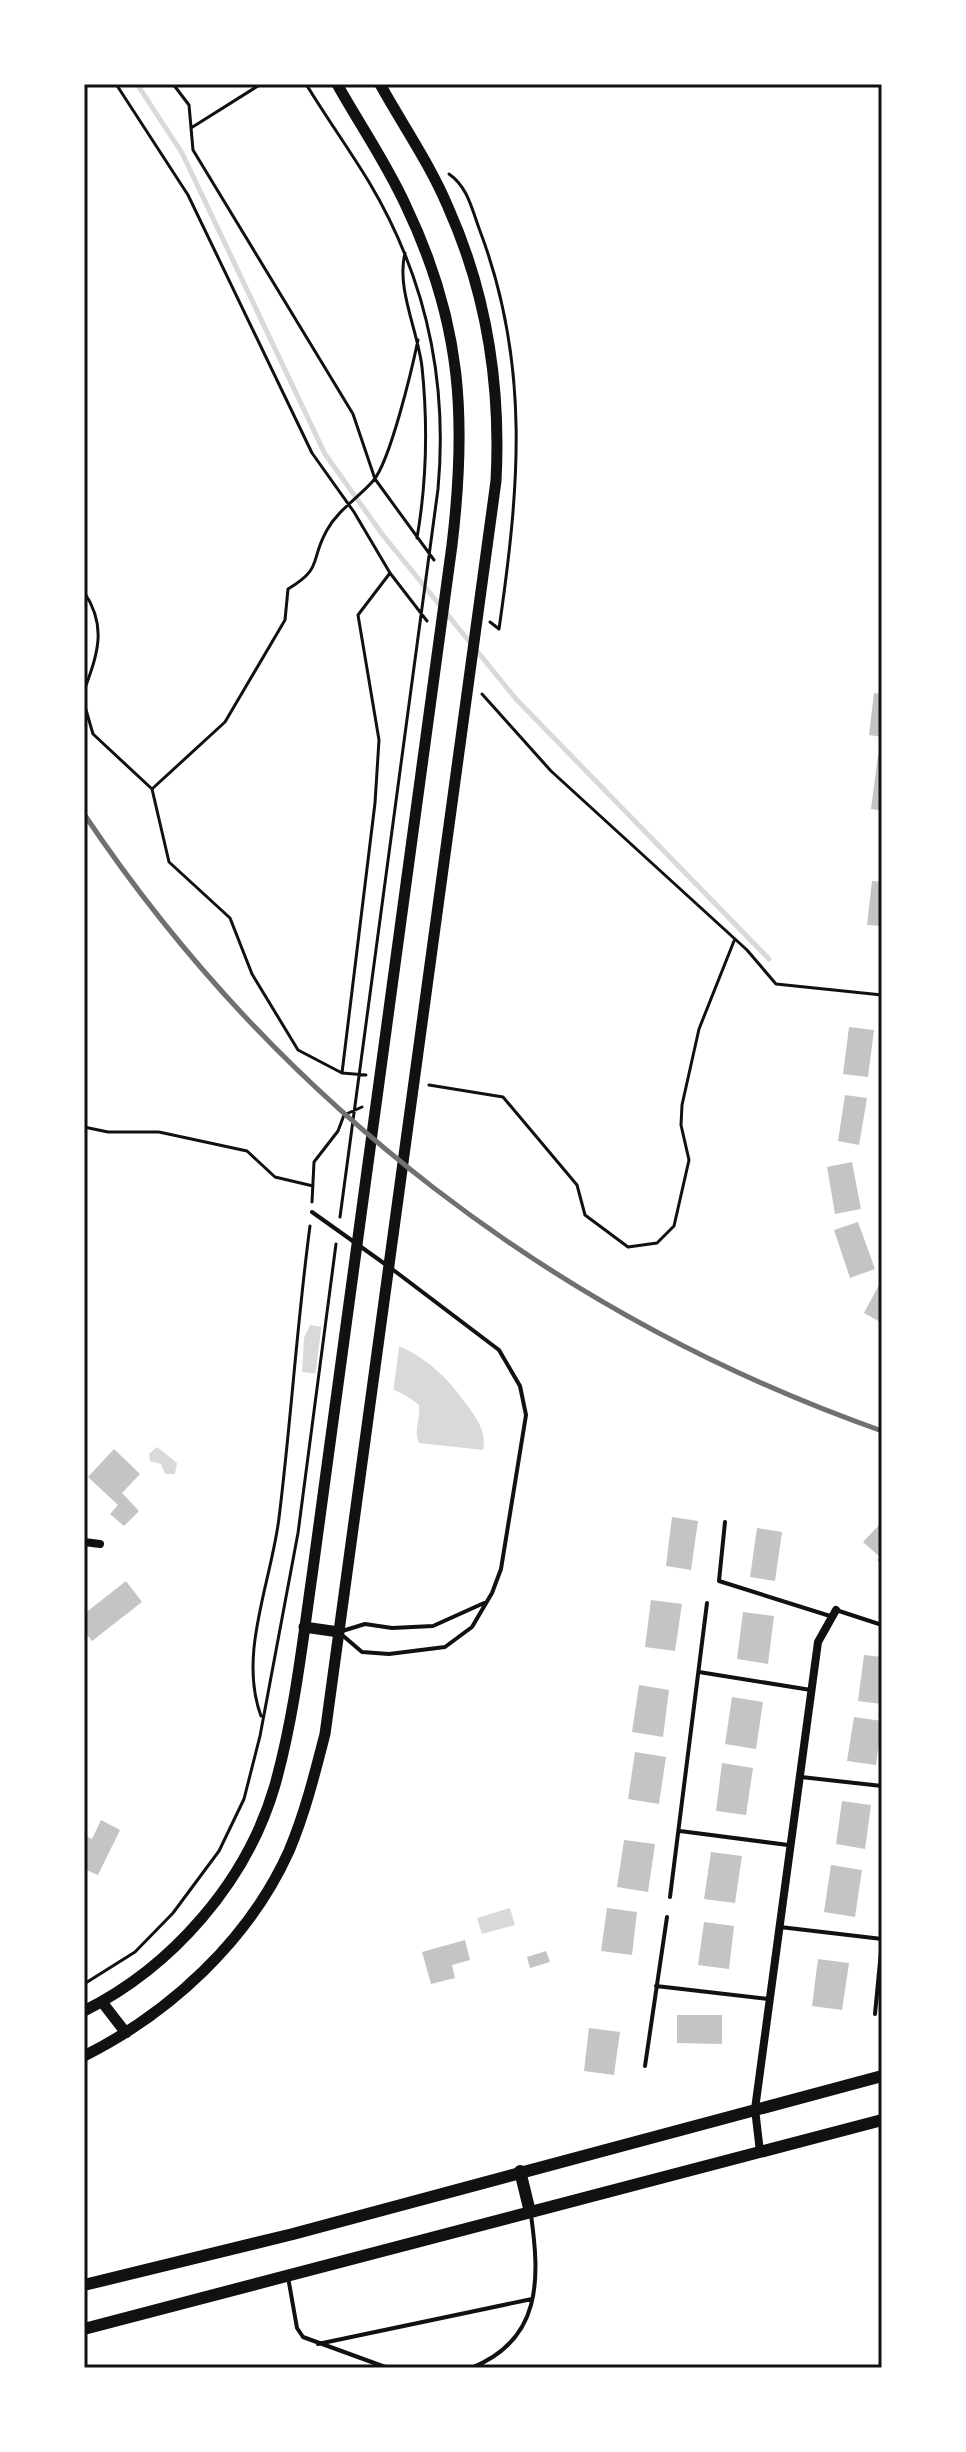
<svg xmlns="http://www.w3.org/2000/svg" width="966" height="2452" font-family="Roboto,sans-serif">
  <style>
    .water { fill: #d9d9d9 }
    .pier { fill: #fff }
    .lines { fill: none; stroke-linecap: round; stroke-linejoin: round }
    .stream { stroke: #d9d9d9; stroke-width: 5 }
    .building { fill: #c4c4c4 }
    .path { stroke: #111; stroke-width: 3 }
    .service { stroke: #111; stroke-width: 4 }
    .minor { stroke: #111; stroke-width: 8 }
    .secondary { stroke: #111; stroke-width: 11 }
    .primary { stroke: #111; stroke-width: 12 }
    .rail { stroke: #707070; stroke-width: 5 }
    .neatline { fill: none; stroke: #111; stroke-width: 3 }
  </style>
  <rect width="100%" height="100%" fill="#fff"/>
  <!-- water -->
  <path class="water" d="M310,1325C379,1335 425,1344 467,1405C477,1419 487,1432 483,1450L419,1443C413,1430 421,1419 419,1405C386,1378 343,1377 302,1372L304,1338Z
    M157,1447L177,1463L175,1474H165L161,1464L150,1461L149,1454Z
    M510,1908L515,1925L482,1934L477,1918Z"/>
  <!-- pier -->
  <path class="pier" d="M322,1322L362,1328L400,1340L393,1393L355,1382L315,1377Z"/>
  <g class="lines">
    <!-- stream -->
    <path class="stream" d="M137,84L182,153L325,454L382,534L516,699L769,959"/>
  </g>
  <!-- building -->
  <path class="building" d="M874,693L882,694V737L869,735Z
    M878,755H882V811L871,809Z
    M872,881L882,882V926L867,925Z
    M849,1027L874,1030L868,1077L843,1074Z
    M845,1095L867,1098L859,1145L838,1141Z
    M852,1162L861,1209L835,1214L827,1167Z
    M858,1222L875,1269L850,1278L834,1230Z
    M882,1279V1323L864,1313Z
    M114,1449L140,1474L122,1493L139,1511L124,1526L110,1514L118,1505L88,1477Z
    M672,1517L698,1521L691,1570L666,1566Z
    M882,1522V1565L877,1560L880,1557L863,1542Z
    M757,1528L782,1532L775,1581L750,1577Z
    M126,1581L142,1602L92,1641L84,1631V1614Z
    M651,1600L682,1604L675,1651L645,1647Z
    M743,1612L774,1616L768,1664L737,1659Z
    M864,1655L882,1657V1704L858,1701Z
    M639,1685L669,1690L663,1737L632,1732Z
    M732,1697L763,1702L756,1749L725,1744Z
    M854,1717L882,1721L876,1765L847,1761Z
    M635,1752L666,1757L659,1804L628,1799Z
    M722,1763L753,1768L746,1815L716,1811Z
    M842,1801L871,1805L865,1849L836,1844Z
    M101,1820L120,1830L98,1875L84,1869V1835L92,1839Z
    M624,1840L655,1844L648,1892L617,1887Z
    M711,1852L742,1856L735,1903L704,1899Z
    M831,1865L862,1870L855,1917L824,1912Z
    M607,1908L637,1912L632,1955L601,1951Z
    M704,1922L734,1926L729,1969L698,1965Z
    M465,1940L470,1960L452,1965L455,1978L431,1984L422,1952Z
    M546,1951L550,1962L530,1968L527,1957Z
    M818,1959L849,1963L842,2010L812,2006Z
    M677,2015H722V2044L677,2043Z
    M589,2028L620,2032L614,2075L584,2071Z"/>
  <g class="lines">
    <!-- path -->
    <path class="path" d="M116,84L188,195L312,453L354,512L390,573L427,621
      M173,84L189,105L193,150L353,414L375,479L434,560
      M306,84C326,117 349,149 369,182C425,276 448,380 438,489L340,1217
      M191,128L261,84
      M449,174C468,187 472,210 480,231C531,366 519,490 499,629
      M405,253C396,288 418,331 422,367C428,425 427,480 417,538
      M84,592C108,627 97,655 84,691
      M490,622L499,629
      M482,694L551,771L747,950L776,984L882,995
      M84,703L93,734L152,789L169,862L230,918L252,974L298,1050L342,1073L366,1075
      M152,789L225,722L285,620L288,589C324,567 309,562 327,530C338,510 358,498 373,481C390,462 412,369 418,340
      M342,1073L375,803L379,740L358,615L390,573
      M429,1085L503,1097L577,1185L585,1215L628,1247L657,1243L674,1226L689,1160L681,1125L682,1105L699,1029L734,941
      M84,1127L108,1132H159L247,1151L275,1177L313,1186
      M312,1202L314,1162L338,1131L344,1115L362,1107
      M261,1716C238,1654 271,1583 279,1518C291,1421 297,1323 310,1226
      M84,1984L135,1952L173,1913L219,1851L244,1799L260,1736L298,1533L336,1244"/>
    <!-- service -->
    <path class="service" d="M312,1212L385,1264
      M725,1522L719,1581L830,1616
      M836,1610L882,1625
      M339,1632L365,1624L392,1628L433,1626L484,1603
      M341,1634L362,1652L389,1654L445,1647L472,1627L492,1593L501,1569L526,1415L520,1386L499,1350L392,1269
      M699,1672L811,1690
      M801,1777L882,1786
      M680,1831L788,1845
      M670,1897L707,1603
      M780,1927L882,1939
      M656,1986L769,1999
      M875,2014L882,1941
      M645,2066L667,1917
      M288,2277L297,2328L303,2337L388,2368
      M318,2344L532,2299
      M471,2368C542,2340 540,2279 531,2215"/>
    <!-- minor -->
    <path class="minor" d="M84,1542L100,1544
      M760,2152L755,2109L818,1642L836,1610"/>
    <!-- secondary -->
    <path class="secondary" d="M304,1627L339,1632
      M102,2002L126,2033
      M84,2011C172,1967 247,1882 275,1785C294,1717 302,1646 312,1576L452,545C467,419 462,323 406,206C387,164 360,125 337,84
      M84,2056C170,2013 249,1940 289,1851C305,1813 315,1773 325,1734L496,481C501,386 487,294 448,207C430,164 402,124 380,84"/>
    <!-- primary -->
    <path class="primary" d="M520,2171L530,2212
      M84,2285L293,2234L882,2076
      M84,2329L882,2120"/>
    <!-- rail -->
    <path class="rail" d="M84,814C277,1102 556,1316 882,1431"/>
  </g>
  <!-- border -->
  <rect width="966" height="2452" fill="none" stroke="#ffffff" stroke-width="172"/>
  <rect x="86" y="86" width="794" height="2280" class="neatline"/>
</svg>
